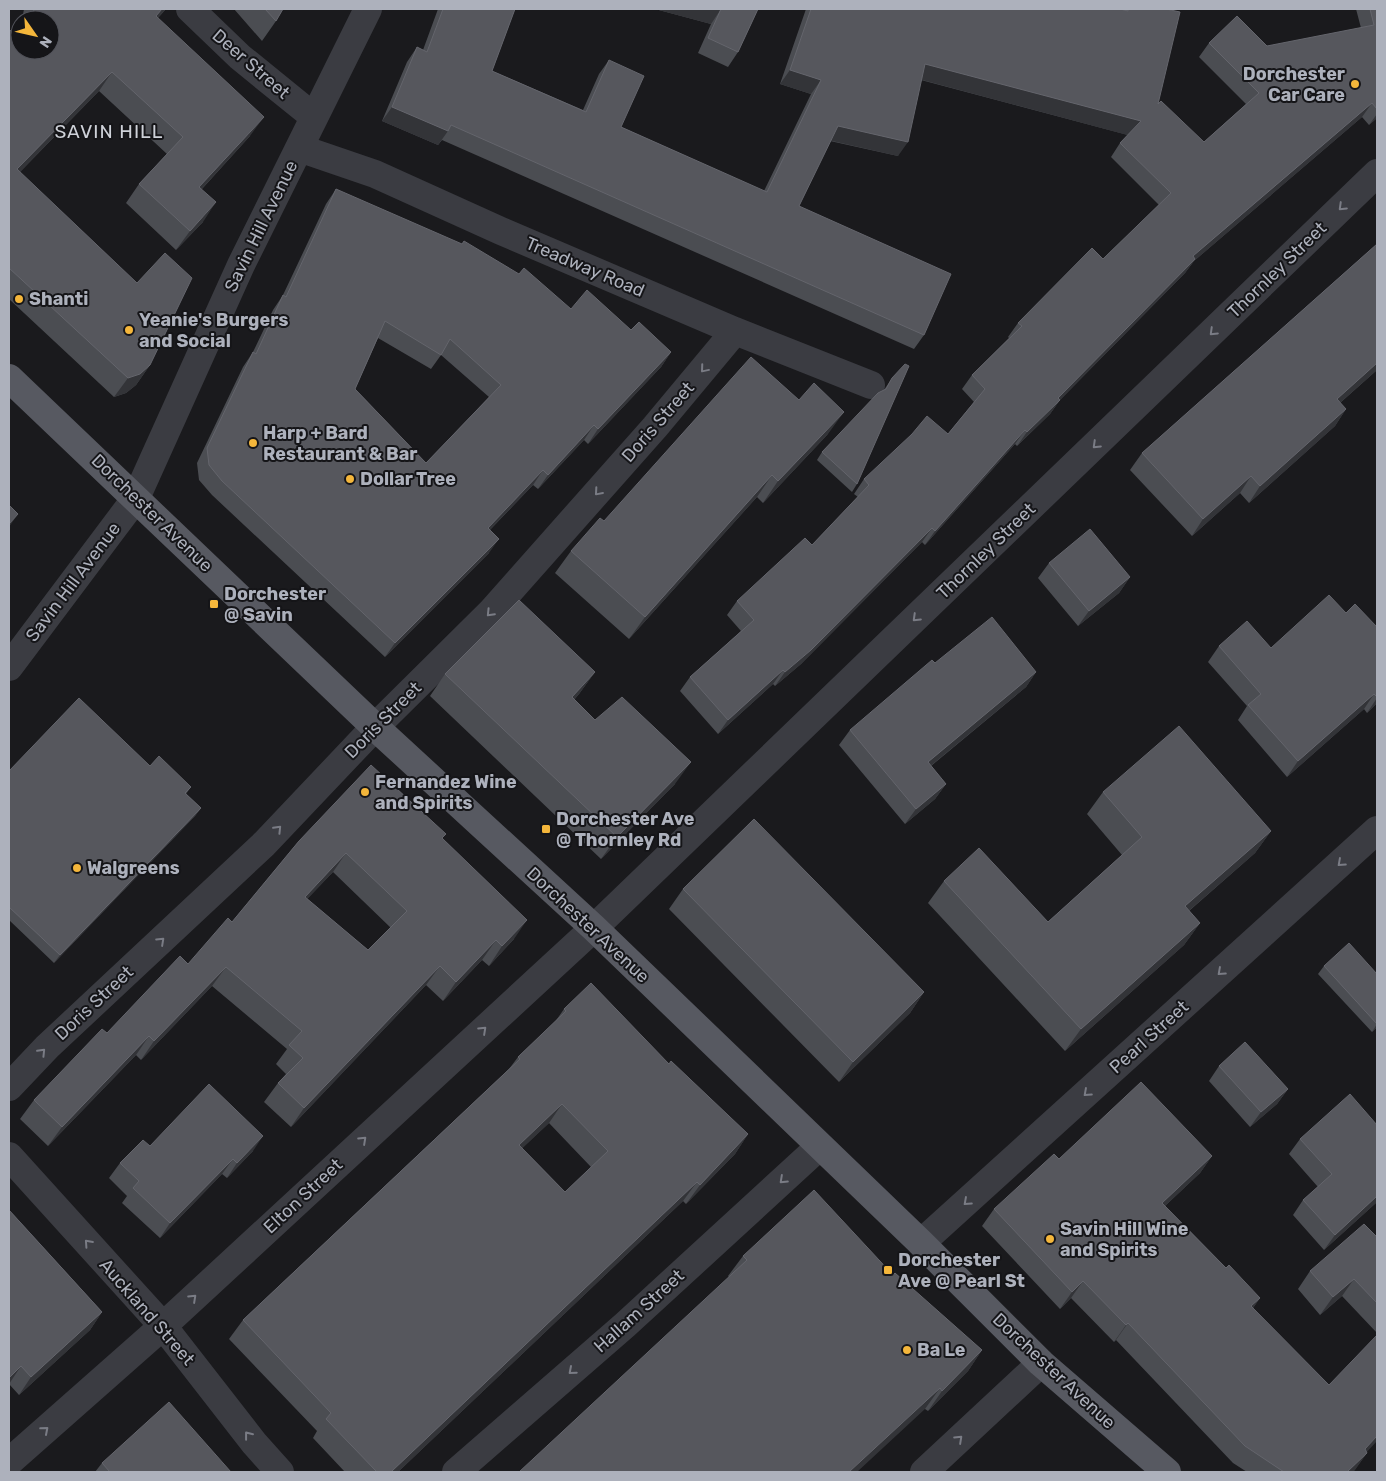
<svg xmlns="http://www.w3.org/2000/svg" width="1386" height="1481" font-family="Rubik,sans-serif">
  <style>
    .lines { fill: none; stroke-linecap: round; stroke-linejoin: round }
    .minor { stroke: #3b3c42; stroke-width: 28 }
    .major { stroke: #575961; stroke-width: 28 }
    .wall { fill: #4b4d52; fill-rule: evenodd }
    .shaded-wall { fill: #333438 }
    .building { fill: #56575d; stroke: #64656c; fill-rule: evenodd }
    .oneway { stroke: #7a7c85 }
    .poi-dot { fill: #f4b63b; stroke: #151518; stroke-width: 2 }
    .labels { text-anchor: middle; dominant-baseline: central; stroke-width: 4; stroke-linejoin: round; paint-order: stroke }
    .street-label { font-size: 18px; fill: #adb1bc; stroke: #151518 }
    .poi-label { font-size: 18px; font-weight: bold; fill: #adb1bc; stroke: #151518; text-anchor: start }
    .neighbourhood-label { font-size: 19px; letter-spacing: 1px; fill: #ced1d8; stroke: #151518 }
  </style>
  <rect width="100%" height="100%" fill="#1a1a1d"/>
  <g class="lines">
    <!-- minor -->
    <path class="minor" d="M190,9L240,57L314,117
      M299,148L375,174L501,231L735,331L871,385
      M9,667L136,498L241,265L368,9
      M9,1087L47,1047L263,845L375,727L491,612L655,427L735,331
      M9,1156L163,1326L254,1443L280,1472
      M921,1243L1377,830
      M9,1462L163,1326L594,928L1377,173
      M456,1472L625,1325L819,1147
      M924,1472L1041,1363"/>
    <!-- major -->
    <path class="major" d="M9,378L375,727L594,928L921,1243L1041,1363L1167,1472"/>
  </g>
  <!-- wall -->
  <path class="wall" d="M24,9H166L158,18L250,136L202,189L203,222L176,250L126,203L139,184L167,154L99,91L20,172L150,365L136,385L126,393L114,397L9,299V29L19,39L20,32V50H50V20H22Z
    M234,9H283L276,21L262,41Z
    M438,9H515L492,71L583,110L599,74L609,60L621,127L764,191L811,94L780,84L806,9H1120L1124,10V9H1166L1158,104L1204,142L1246,104L1199,57L1209,43L1267,46L1361,28L1356,9H1377V118L1369,125L1362,117L1194,261L1185,273L1060,400L1050,414L1017,446L1015,444L925,545L922,542L801,664L775,686L773,684L718,734L680,691L690,677L741,631L727,615L737,601L812,545L858,497L854,494L864,479L948,434L974,402L962,389L972,375L1009,338L1008,337L1018,323L1103,259L1159,205L1111,157L1120,143L1128,135L921,80L898,156L830,141L799,206L924,335L914,349L442,140L438,145L382,121L407,62L417,47L423,50Z
    M655,9H758L738,52L728,67L698,53L711,24Z
    M336,189L571,309L631,330L671,352L661,367L588,444L584,440L538,489L533,485L490,530L489,553L385,657L212,495L199,480L197,463L243,367L253,352L273,310L283,295L326,204ZM378,338L431,369L441,355L489,397L426,463L355,389Z
    M1377,244V370L1340,403L1346,409L1335,426L1249,503L1240,493L1192,536L1130,470L1142,453Z
    M892,378L857,484L852,492L817,460L822,452L884,390Z
    M828,434L763,503L757,497L629,639L555,573L571,551L604,521Z
    M1049,563L1130,577L1119,593L1078,626L1038,578Z
    M1346,613L1377,627V703L1367,713L1364,709L1287,777L1238,720L1247,706L1208,662L1219,646L1271,648Z
    M595,672L579,694L574,700L595,720L675,784L601,859L430,696L445,674Z
    M1036,672L1026,687L931,766L946,784L935,799L905,824L839,745L850,730Z
    M150,766L191,787L186,794L201,808L195,816L54,963L9,920V771Z
    M1103,792L1271,831L1255,853L1189,911L1200,923L1184,945L1065,1051L928,903L944,881L1048,922L1122,855L1087,814Z
    M442,839L514,939L489,966L482,960L443,1001L426,985L291,1127L264,1102L278,1083L286,1074L276,1064L287,1049L212,986L141,1060L136,1055L48,1146L20,1119L34,1100L107,1033L188,964L232,922L299,841ZM333,872L391,928L368,950L307,899Z
    M683,889L924,992L910,1013L839,1082L669,909Z
    M1324,966L1377,974V1027L1372,1032L1318,974Z
    M564,1009L669,1064L748,1134L735,1154L686,1204L683,1201L398,1472H345L313,1438L317,1431L229,1339L243,1320L509,1069L518,1057L555,1022ZM549,1123L591,1167L565,1192L522,1148Z
    M1219,1066L1288,1089L1277,1104L1250,1127L1209,1081Z
    M1377,1125V1202L1324,1250L1293,1215L1303,1200L1318,1187L1289,1154L1300,1139Z
    M150,1146L253,1151L227,1178L222,1174L160,1238L122,1203L127,1196L109,1178L120,1163Z
    M1212,1156L1200,1173L1165,1206L1226,1268L1260,1298L1253,1308L1367,1453L1353,1472H1247L1233,1463L1116,1340L1114,1342L1071,1298L1060,1309L982,1226L994,1209L1059,1159Z
    M9,1210L102,1312L90,1330L19,1395L9,1384Z
    M1377,1237V1333L1342,1296L1320,1315L1298,1289L1310,1271Z
    M743,1256L893,1275L982,1350L968,1371L928,1411L925,1409L729,1277L728,1276Z
    M102,1463L231,1472H95Z"/>
  <!-- shaded-wall -->
  <path class="shaded-wall" d="M162,9H166L142,35L156,16Z
    M655,9H721L711,24Z
    M925,64L1141,121L1131,136L915,78Z
    M790,70L821,80L811,94L780,84Z
    M112,72L99,91L9,183L17,169Z
    M1372,103L1362,117L1194,261L1185,273L1051,409L1060,400L1050,414L1017,446L1027,432L1058,398L1193,256Z
    M392,107L448,131L438,145L382,121Z
    M1377,114V118L1369,125Z
    M264,117L250,136L186,206L199,187Z
    M838,126L908,142L898,156L828,140Z
    M216,202L203,222L176,250L190,231Z
    M671,352L661,367L588,444L598,429Z
    M1377,363V370L1325,416L1337,399Z
    M150,365L136,385L126,393L114,397L128,378Z
    M1346,409L1335,426L1249,503L1260,486Z
    M844,412L828,434L763,503L778,481Z
    M594,425L584,440L538,489L548,475Z
    M1025,430L1015,444L925,545L935,531Z
    M543,470L533,485L478,542L488,528Z
    M772,475L757,497L629,639L645,617Z
    M1251,476L1240,493L1192,536L1203,519Z
    M18,514L9,527V524Z
    M932,528L922,542L801,664L775,686L785,672Z
    M499,539L489,553L385,657L395,643Z
    M1130,577L1119,593L1078,626L1089,611Z
    M783,670L773,684L718,734L728,720Z
    M595,672L579,694L557,719L572,697Z
    M1036,672L1026,687L917,777L928,762Z
    M1374,694L1364,709L1287,777L1298,761Z
    M1377,698V703L1367,713Z
    M691,762L675,784L601,859L617,837Z
    M946,784L935,799L905,824L916,809Z
    M201,808L195,816L54,963L60,955Z
    M1271,831L1255,853L1169,928L1185,906Z
    M346,853L333,872L291,916L305,897Z
    M527,920L514,939L489,966L502,946Z
    M1200,923L1184,945L1065,1051L1081,1029Z
    M496,940L482,960L443,1001L456,982Z
    M440,966L426,985L291,1127L304,1108Z
    M226,967L212,986L141,1060L154,1041Z
    M924,992L910,1013L839,1082L853,1062Z
    M1377,1024V1027L1372,1032Z
    M149,1036L136,1055L48,1146L62,1127Z
    M1288,1089L1277,1104L1250,1127L1261,1112Z
    M562,1104L549,1123L506,1164L519,1145Z
    M748,1134L735,1154L686,1204L700,1185Z
    M263,1136L253,1151L227,1178L237,1163Z
    M1212,1156L1200,1173L1150,1220L1162,1203Z
    M233,1159L222,1174L160,1238L170,1223Z
    M697,1182L683,1201L398,1472H391Z
    M1377,1196V1202L1324,1250L1335,1235Z
    M1354,1279L1342,1296L1320,1315L1333,1297Z
    M1083,1281L1071,1298L1060,1309L1072,1292Z
    M1260,1298L1248,1315L1251,1306Z
    M102,1312L90,1330L19,1395L31,1377Z
    M1128,1323L1116,1340L1114,1342L1126,1325Z
    M982,1350L968,1371L928,1411L942,1391Z
    M21,1366L9,1384V1378Z
    M940,1388L925,1409L857,1472H849Z
    M1377,1436V1441L1353,1467L1365,1449Z
    M1367,1453L1355,1470L1353,1472H1347Z"/>
  <!-- building -->
  <path class="building" d="M34,9H162L156,16L264,117L199,187L216,202L190,231L139,184L183,137L112,72L17,169L137,283L165,253L192,278L150,365L140,374L128,378L9,268V29L20,40V50H50V20H32Z
    M265,9H283L276,21Z
    M443,9H515L492,71L586,112L609,60L644,76L621,127L767,192L821,80L790,70L811,9H1120L1128,11V9H1166L1180,12L1158,104L1161,101L1204,142L1259,93L1209,43L1237,16L1267,46L1374,25L1370,9H1377V109L1372,103L1193,256L1195,259L1058,398L1060,400L1027,432L1025,430L935,531L932,528L811,650L785,672L783,670L728,720L690,677L754,620L737,601L805,538L812,545L869,485L864,479L912,434L927,416L948,434L985,389L972,375L1022,326L1018,323L1092,248L1103,259L1171,193L1120,143L1141,121L925,64L908,142L838,126L799,206L951,274L924,335L451,125L448,131L392,107L417,47L427,52Z
    M720,9H758L738,52L708,38L721,9Z
    M336,189L462,244L464,241L519,274L524,268L571,309L587,290L631,330L639,322L671,352L598,429L594,425L548,475L543,470L488,528L499,539L395,643L222,481L209,465L207,448L253,352L256,354L283,295L286,297ZM385,321L441,355L450,339L501,385L426,463L355,389Z
    M1377,244V363L1337,399L1346,409L1260,486L1251,476L1203,519L1142,453Z
    M751,357L799,400L814,383L844,412L778,481L772,475L645,617L571,551L600,518L604,521Z
    M905,364L909,366L857,484L822,452L878,393L886,389L892,378Z
    M9,505L18,514L9,524Z
    M1090,529L1130,577L1089,611L1049,563Z
    M1329,595L1346,613L1355,604L1377,627V697L1374,694L1298,761L1248,705L1261,694L1219,646L1247,621L1271,648Z
    M519,600L595,672L572,697L595,720L622,697L691,762L617,837L445,674Z
    M992,617L1036,672L928,762L946,784L916,809L850,730L932,660L935,663Z
    M79,698L150,766L159,756L191,787L185,793L201,808L60,955L9,907V771Z
    M1179,726L1271,831L1185,906L1200,923L1081,1029L944,881L979,848L1048,922L1142,837L1103,792Z
    M371,765L446,834L442,838L527,920L502,946L496,940L456,982L440,966L304,1108L278,1083L303,1058L289,1045L302,1031L226,967L154,1041L149,1036L62,1127L34,1100L102,1029L107,1033L180,956L188,964L228,918L232,922L299,841ZM346,853L407,911L368,950L305,897Z
    M754,819L924,992L853,1062L683,889Z
    M1349,943L1377,974V1024L1324,966Z
    M591,983L669,1064L671,1061L748,1134L700,1185L697,1182L391,1472H377L326,1419L331,1413L243,1320L520,1059L518,1057L566,1011L564,1009ZM562,1104L608,1151L565,1192L519,1145Z
    M1245,1042L1288,1089L1261,1112L1219,1066Z
    M1141,1082L1212,1156L1162,1203L1226,1268L1229,1265L1260,1298L1251,1306L1329,1385L1377,1335V1436L1365,1449L1367,1453L1347,1472H1284L1245,1446L1128,1323L1126,1325L1083,1281L1072,1292L994,1209L1054,1154L1059,1159Z
    M209,1084L263,1136L237,1163L233,1159L170,1223L133,1188L139,1181L120,1163L143,1140L150,1146Z
    M1350,1094L1377,1125V1196L1335,1235L1303,1200L1332,1174L1300,1139Z
    M814,1190L893,1275L895,1273L982,1350L942,1391L940,1388L849,1472H519L747,1260L743,1256Z
    M9,1210L102,1312L31,1377L21,1366L9,1378Z
    M1364,1224L1377,1237V1303L1354,1279L1333,1297L1310,1271Z
    M169,1402L231,1472H110L102,1463Z"/>
  <!-- one-way arrows -->
  <defs><path id="oneway-chevron" d="M-2-3.5L2.5 0L-2 3.5" fill="none" stroke-width="1.6" stroke-linecap="round" stroke-linejoin="round" transform="scale(1.25)"/></defs>
  <g class="oneway">
    <use href="#oneway-chevron" transform="translate(1342 207) rotate(136)"/>
    <use href="#oneway-chevron" transform="translate(1213 332) rotate(136)"/>
    <use href="#oneway-chevron" transform="translate(704 369) rotate(130)"/>
    <use href="#oneway-chevron" transform="translate(1096 445) rotate(136)"/>
    <use href="#oneway-chevron" transform="translate(598 492) rotate(131)"/>
    <use href="#oneway-chevron" transform="translate(490 613) rotate(134)"/>
    <use href="#oneway-chevron" transform="translate(916 618) rotate(136)"/>
    <use href="#oneway-chevron" transform="translate(278 829) rotate(-46)"/>
    <use href="#oneway-chevron" transform="translate(1341 863) rotate(138)"/>
    <use href="#oneway-chevron" transform="translate(161 941) rotate(-43)"/>
    <use href="#oneway-chevron" transform="translate(1221 972) rotate(138)"/>
    <use href="#oneway-chevron" transform="translate(483 1030) rotate(-43)"/>
    <use href="#oneway-chevron" transform="translate(42 1052) rotate(-46)"/>
    <use href="#oneway-chevron" transform="translate(1087 1093) rotate(138)"/>
    <use href="#oneway-chevron" transform="translate(363 1140) rotate(-43)"/>
    <use href="#oneway-chevron" transform="translate(783 1180) rotate(137)"/>
    <use href="#oneway-chevron" transform="translate(967 1202) rotate(138)"/>
    <use href="#oneway-chevron" transform="translate(88 1243) rotate(-132)"/>
    <use href="#oneway-chevron" transform="translate(193 1298) rotate(-43)"/>
    <use href="#oneway-chevron" transform="translate(572 1371) rotate(139)"/>
    <use href="#oneway-chevron" transform="translate(45 1430) rotate(-41)"/>
    <use href="#oneway-chevron" transform="translate(248 1435) rotate(-128)"/>
    <use href="#oneway-chevron" transform="translate(959 1439) rotate(-43)"/>
  </g>
  <!-- markers -->
  <g class="poi-dot">
    <circle cx="1355" cy="84" r="5"/>
    <circle cx="19" cy="299" r="5"/>
    <circle cx="129" cy="330" r="5"/>
    <circle cx="253" cy="443" r="5"/>
    <circle cx="350" cy="479" r="5"/>
    <rect x="209" y="599" width="10" height="10" rx="2.5"/>
    <circle cx="365" cy="792" r="5"/>
    <rect x="541" y="824" width="10" height="10" rx="2.5"/>
    <circle cx="77" cy="868" r="5"/>
    <circle cx="1050" cy="1239" r="5"/>
    <rect x="883" y="1265" width="10" height="10" rx="2.5"/>
    <circle cx="907" cy="1350" r="5"/>
  </g>
  <g class="labels">
    <!-- street labels -->
    <g class="street-label">
      <text transform="translate(251 64) rotate(41)">Deer Street</text>
      <text transform="translate(261 226) rotate(-64)">Savin Hill Avenue</text>
      <text transform="translate(585 267) rotate(23)">Treadway Road</text>
      <text transform="translate(1277 270) rotate(-44)">Thornley Street</text>
      <text transform="translate(658 422) rotate(-49)">Doris Street</text>
      <text transform="translate(152 513) rotate(44)">Dorchester Avenue</text>
      <text transform="translate(986 551) rotate(-44)">Thornley Street</text>
      <text transform="translate(73 582) rotate(-53)">Savin Hill Avenue</text>
      <text transform="translate(383 720) rotate(-45)">Doris Street</text>
      <text transform="translate(588 925) rotate(43)">Dorchester Avenue</text>
      <text transform="translate(94 1003) rotate(-43)">Doris Street</text>
      <text transform="translate(1149 1037) rotate(-42)">Pearl Street</text>
      <text transform="translate(303 1196) rotate(-43)">Elton Street</text>
      <text transform="translate(639 1311) rotate(-42)">Hallam Street</text>
      <text transform="translate(147 1312) rotate(49)">Auckland Street</text>
      <text transform="translate(1054 1371) rotate(43)">Dorchester Avenue</text>
    </g>
    <!-- poi labels -->
    <g class="poi-label">
      <text x="1345" y="74" text-anchor="end">Dorchester<tspan x="1345" dy="21">Car Care</tspan></text>
      <text x="29" y="299">Shanti</text>
      <text x="139" y="320">Yeanie's Burgers<tspan x="139" dy="21">and Social</tspan></text>
      <text x="263" y="433">Harp + Bard<tspan x="263" dy="21">Restaurant &amp; Bar</tspan></text>
      <text x="360" y="479">Dollar Tree</text>
      <text x="224" y="594">Dorchester<tspan x="224" dy="21">@ Savin</tspan></text>
      <text x="375" y="782">Fernandez Wine<tspan x="375" dy="21">and Spirits</tspan></text>
      <text x="556" y="819">Dorchester Ave<tspan x="556" dy="21">@ Thornley Rd</tspan></text>
      <text x="87" y="868">Walgreens</text>
      <text x="1060" y="1229">Savin Hill Wine<tspan x="1060" dy="21">and Spirits</tspan></text>
      <text x="898" y="1260">Dorchester<tspan x="898" dy="21">Ave @ Pearl St</tspan></text>
      <text x="917" y="1350">Ba Le</text>
    </g>
    <!-- neighbourhood labels -->
    <g class="neighbourhood-label">
      <text x="109" y="131">SAVIN HILL</text>
    </g>
  </g>
  <!-- border -->
  <rect width="1386" height="1481" fill="none" stroke="#adb1bc" stroke-width="20"/>
  <!-- north arrow -->
  <g transform="translate(35 35) rotate(124)"><circle r="24" fill="#151518" stroke="#52535a"/>
  <path d="M0-4L9 19L0 12L-9 19Z" fill="#f4b63b"/>
  <text y="-8" font-size="14" font-weight="bold" text-anchor="middle" fill="#adb1bc">N</text>
  </g>
</svg>
